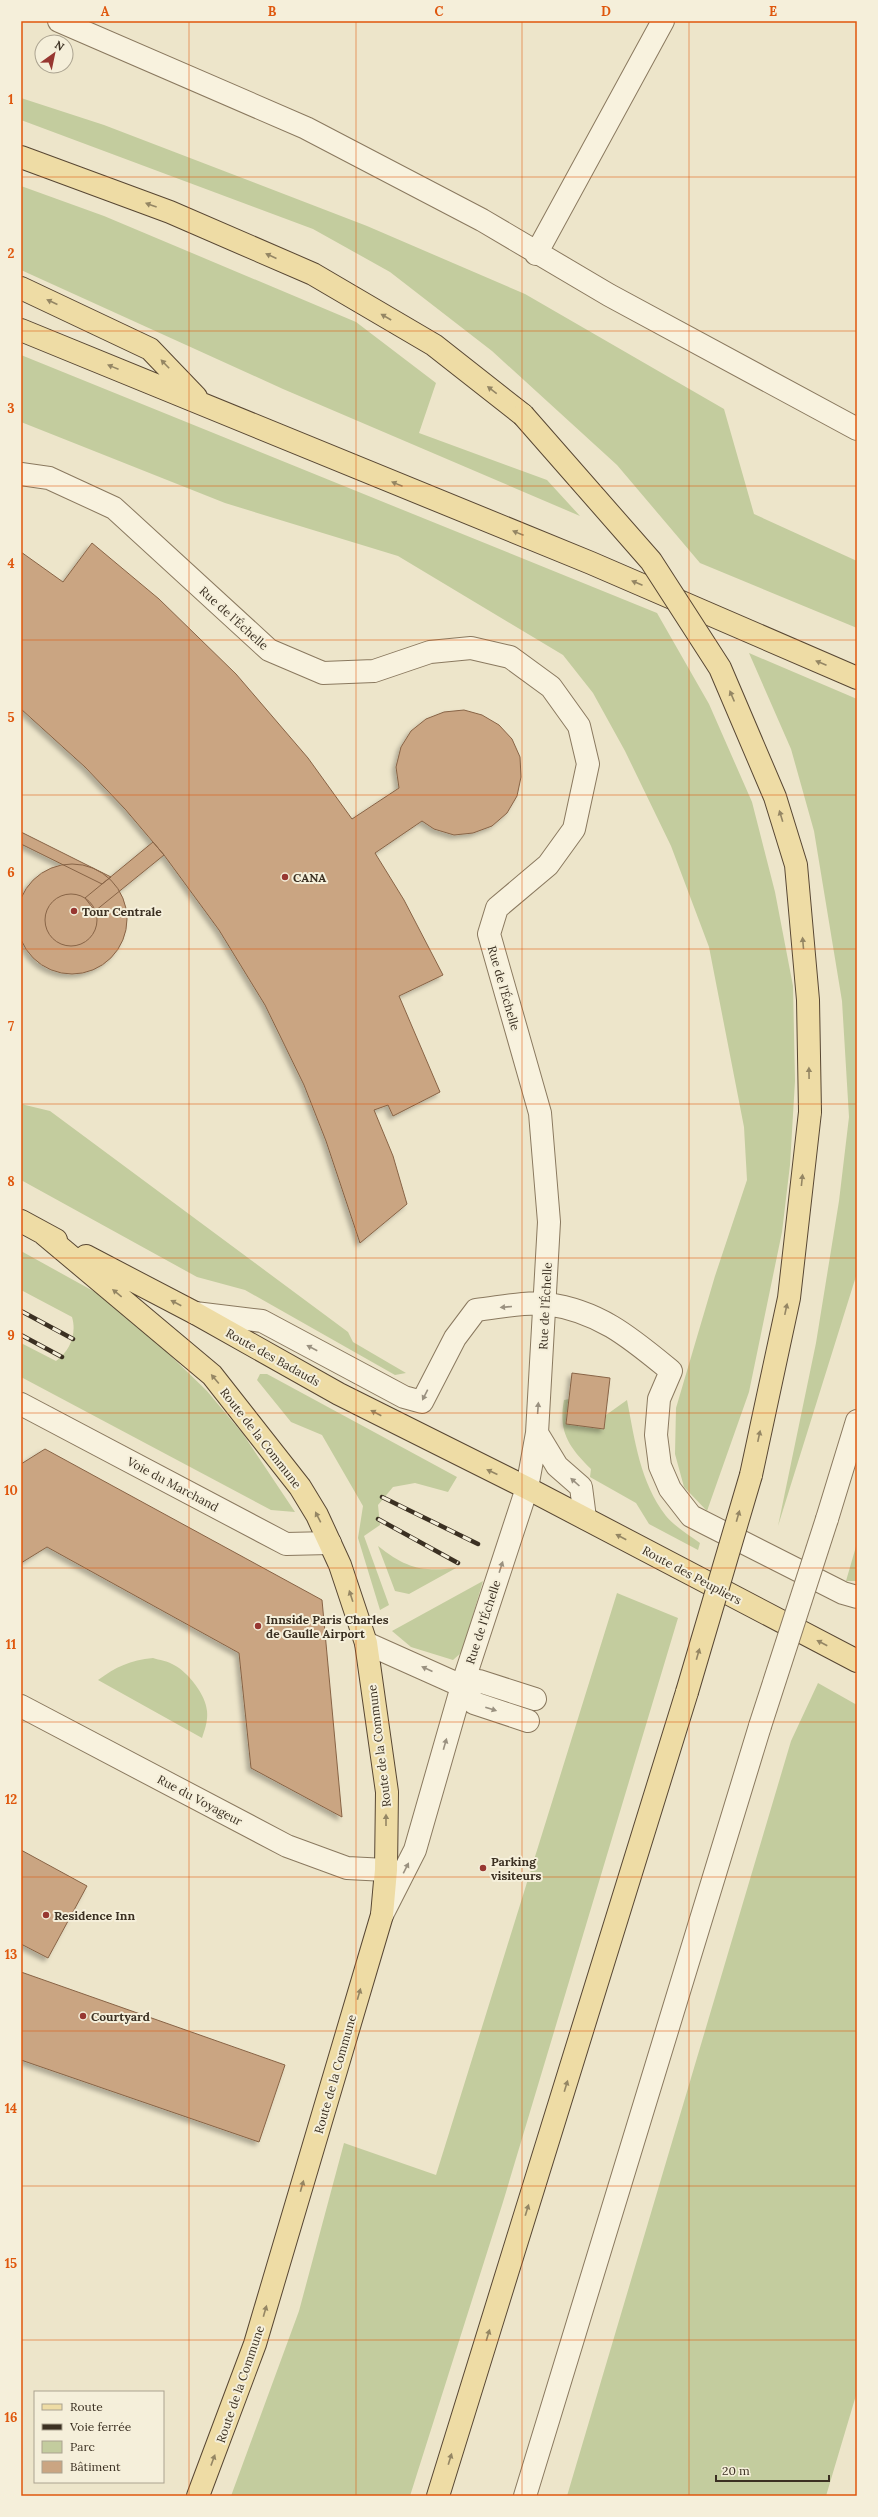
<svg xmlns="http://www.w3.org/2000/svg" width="878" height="2517" font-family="Lora,serif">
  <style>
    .green { fill: #c3cc9e }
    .building { fill: #caa582; stroke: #886446; filter: url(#shadow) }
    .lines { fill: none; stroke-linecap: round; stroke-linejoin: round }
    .minor-casing { stroke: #8a795f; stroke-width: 24 }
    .major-casing { stroke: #584733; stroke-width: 24 }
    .minor { stroke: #f8f2de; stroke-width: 22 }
    .major { stroke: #eedca5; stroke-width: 22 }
    .rail-casing { stroke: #3b3022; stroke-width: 4.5 }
    .rail { stroke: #f5efda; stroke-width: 3; stroke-dasharray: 9; stroke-linecap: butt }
    .minor-bridge-casing { stroke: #8a795f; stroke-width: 24; stroke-linecap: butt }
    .major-bridge-casing { stroke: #584733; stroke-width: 24; stroke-linecap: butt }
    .minor-bridge { stroke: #f8f2de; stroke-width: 22 }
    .major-bridge { stroke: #eedca5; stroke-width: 22 }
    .oneway { fill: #948664 }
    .oneway2 { fill: #9a9180 }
    .grid { fill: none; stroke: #df570d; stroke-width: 1; stroke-opacity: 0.55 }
    .poi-dot { fill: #973731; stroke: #f5efda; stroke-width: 1.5 }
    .labels { text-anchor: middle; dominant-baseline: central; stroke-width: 4; stroke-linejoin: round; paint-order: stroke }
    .street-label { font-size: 12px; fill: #3b3022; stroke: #f5efda }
    .poi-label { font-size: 12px; font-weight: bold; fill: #3b3022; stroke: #f5efda; text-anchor: start }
    .neatline { fill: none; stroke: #df570d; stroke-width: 1.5 }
    .grid-label { font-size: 13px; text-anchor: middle; font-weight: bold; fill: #df570d }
  </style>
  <defs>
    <filter id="shadow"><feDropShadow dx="-3.5" dy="3.5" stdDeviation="2" flood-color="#0004"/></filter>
  </defs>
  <rect width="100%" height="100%" fill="#ede5ca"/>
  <!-- green -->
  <path class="green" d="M21,98L104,125L367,226L525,294L724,409L754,514L857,561V628L700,563L617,465L492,351L390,272L313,229L21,120Z
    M21,186L104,216L356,322L436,383L419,433L547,480L580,516L283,389L21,270Z
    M21,355L657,613L709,704L752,802L775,892L793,986L795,1081L790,1165L782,1232L749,1392L707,1511L684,1487L675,1454L676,1408L715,1276L747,1180L744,1127L709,947L671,846L625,751L593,693L563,655L398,556L225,503L21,422Z
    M749,653L857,699V1273L778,1526L816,1343L839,1201L849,1117L842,1001L814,831L791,749Z
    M21,1104L50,1111L348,1332L353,1342L406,1373L395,1375L245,1290L197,1277L21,1180Z
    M21,1251L95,1292L137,1323L207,1391L243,1434L295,1512L271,1510L21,1377V1343L56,1361C70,1351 77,1334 72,1317L21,1290Z
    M260,1374H267L457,1477L448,1492L415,1483L393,1487L378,1505L380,1525L364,1536L389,1605L380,1610L358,1538L363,1506L322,1435L291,1422L257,1380Z
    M569,1399L566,1424L604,1429L606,1415L627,1400C635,1441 640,1482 666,1516C674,1526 689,1535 700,1543L698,1550L649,1524L636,1503L590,1477L591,1469C569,1447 558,1432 564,1400Z
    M857,1543V1581H846Z
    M378,1546C406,1568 421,1572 456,1568L409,1594L395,1591Z
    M483,1581L462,1652L453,1660L411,1647L392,1631Z
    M617,1593L678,1618L503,2202L410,2496H231L299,2311L344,2143L436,2175Z
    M153,1658C159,1660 168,1661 174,1665C188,1672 206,1695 207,1711C208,1721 205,1729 202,1738L98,1680C116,1667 130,1660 153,1658Z
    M818,1683L857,1705V2392L826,2496H567L791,1741Z"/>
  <!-- building -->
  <path class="building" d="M92,543L159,599L236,674L308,758L352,819L399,788L396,767L401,747L411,731L426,719L444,712L464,710L482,715L499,725L512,739L520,757L521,777L517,796L507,813L492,826L473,833L454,835L434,829L422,821L375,853L404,900L443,975L399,996L440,1092L393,1116L388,1105L374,1110L393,1156L407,1204L360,1243L326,1141L304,1085L265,1005L219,930L164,855L125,809L85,767L21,709V552L63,582Z
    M21,832L111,877L102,884L21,844Z
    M153,842L164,855L95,911L85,898Z
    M17 919a55 55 0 1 1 110 0a55 55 0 1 1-110 0Z
    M45 920a26 26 0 1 1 52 0a26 26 0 1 1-52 0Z
    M572,1373L610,1378L604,1429L566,1424Z
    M45,1449L322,1600L342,1817L251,1768L239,1653L47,1547L21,1563V1464Z
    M21,1850L87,1886L48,1958L21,1944Z
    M21,1972L285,2065L259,2142L21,2060Z"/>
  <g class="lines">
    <defs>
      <path id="minor" d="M59,21L306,128L482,220L609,295L857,429
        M536,254L663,21
        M21,474L49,478L114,508L269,650L323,673L374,671L430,652L471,648L510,657L551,687L579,726L588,764L574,829L548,865L497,908L489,934L540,1113L549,1222L537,1433L527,1488L462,1686L415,1850L382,1915
        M195,1313L262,1321L404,1397L422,1402L455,1338L476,1310C497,1308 526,1301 547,1304C600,1311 632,1339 671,1371L659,1399L656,1435L660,1466L670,1489L691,1516L843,1593L857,1597
        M21,1404L286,1544L330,1543
        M537,1433L557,1466L581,1487L585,1518
        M827,1519L857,1421
        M366,1643L462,1686L474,1703L528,1721
        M462,1686L479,1681L535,1699
        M21,1706L287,1846L347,1868L386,1870
        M525,2496L760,1726"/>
      <path id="major" d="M21,157L170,212L313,274L434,345L523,415
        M21,288L150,349L196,397
        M21,330L591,563L857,678
        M21,1221L56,1240
        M44,1234L212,1375L300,1487L317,1515L340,1565L366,1643L387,1792L386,1870L382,1915L255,2344L198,2496
        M86,1256L195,1313L339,1394L527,1488L857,1661
        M751,1475L789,1298L810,1112
        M438,2496L687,1692"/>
    </defs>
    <!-- minor casing -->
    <use href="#minor" class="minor-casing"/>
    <!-- major casing -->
    <use href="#major" class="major-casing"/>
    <!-- minor -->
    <use href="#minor" class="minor"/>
    <!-- major -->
    <use href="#major" class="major"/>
    <defs>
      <path id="rail" d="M21,1311L73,1339
        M21,1335L62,1357
        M382,1497L478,1544
        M378,1519L458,1563"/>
    </defs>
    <!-- rail casing -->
    <use href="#rail" class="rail-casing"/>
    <!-- rail -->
    <use href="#rail" class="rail"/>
    <defs>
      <path id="minor-bridge" d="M760,1726L827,1519"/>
      <path id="major-bridge" d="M523,415L651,561L720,668L775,797L796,865L808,1000L810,1112
        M687,1692L751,1475"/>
    </defs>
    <!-- minor-bridge casing -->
    <use href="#minor-bridge" class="minor-bridge-casing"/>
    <!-- major-bridge casing -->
    <use href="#major-bridge" class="major-bridge-casing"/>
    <!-- minor-bridge -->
    <use href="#minor-bridge" class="minor-bridge"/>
    <!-- major-bridge -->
    <use href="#major-bridge" class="major-bridge"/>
  </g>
  <!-- one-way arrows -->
  <defs><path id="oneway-solid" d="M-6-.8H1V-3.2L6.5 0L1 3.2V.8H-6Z"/></defs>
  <g class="oneway">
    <use href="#oneway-solid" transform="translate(151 205) rotate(-160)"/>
    <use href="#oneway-solid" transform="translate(271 256) rotate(-156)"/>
    <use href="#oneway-solid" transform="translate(52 302) rotate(-155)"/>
    <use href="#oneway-solid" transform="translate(386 317) rotate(-150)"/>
    <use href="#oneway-solid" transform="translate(165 364) rotate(-134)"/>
    <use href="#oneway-solid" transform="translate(113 367) rotate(-158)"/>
    <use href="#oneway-solid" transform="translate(492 390) rotate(-142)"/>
    <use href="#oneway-solid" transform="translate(397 484) rotate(-158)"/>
    <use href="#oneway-solid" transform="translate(518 533) rotate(-158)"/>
    <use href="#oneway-solid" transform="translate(637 583) rotate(-157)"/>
    <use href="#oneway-solid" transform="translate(821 663) rotate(-157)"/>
    <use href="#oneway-solid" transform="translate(732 696) rotate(-113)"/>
    <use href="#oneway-solid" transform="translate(781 816) rotate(-107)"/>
    <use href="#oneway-solid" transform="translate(803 943) rotate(-95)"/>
    <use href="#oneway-solid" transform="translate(809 1073) rotate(-91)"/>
    <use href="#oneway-solid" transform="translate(802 1180) rotate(-84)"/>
    <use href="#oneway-solid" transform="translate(117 1293) rotate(-141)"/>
    <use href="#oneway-solid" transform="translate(176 1303) rotate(-152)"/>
    <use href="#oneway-solid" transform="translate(786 1309) rotate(-78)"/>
    <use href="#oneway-solid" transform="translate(215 1379) rotate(-130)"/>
    <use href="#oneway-solid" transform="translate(376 1413) rotate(-153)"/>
    <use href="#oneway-solid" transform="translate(759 1436) rotate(-78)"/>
    <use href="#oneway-solid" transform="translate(492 1472) rotate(-155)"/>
    <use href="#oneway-solid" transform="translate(738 1516) rotate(-74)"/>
    <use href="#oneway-solid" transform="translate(318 1517) rotate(-117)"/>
    <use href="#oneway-solid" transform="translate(621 1537) rotate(-152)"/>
    <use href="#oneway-solid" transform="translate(351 1596) rotate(-108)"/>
    <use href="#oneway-solid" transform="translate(822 1643) rotate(-152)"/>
    <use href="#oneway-solid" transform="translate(698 1654) rotate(-74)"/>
    <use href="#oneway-solid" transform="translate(386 1820) rotate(-90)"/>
    <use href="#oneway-solid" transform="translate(359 1994) rotate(-74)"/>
    <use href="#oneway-solid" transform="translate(566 2086) rotate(-73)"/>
    <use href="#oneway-solid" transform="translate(302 2186) rotate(-74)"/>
    <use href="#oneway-solid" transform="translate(527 2210) rotate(-73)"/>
    <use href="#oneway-solid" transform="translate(265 2311) rotate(-74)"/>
    <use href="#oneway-solid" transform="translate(488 2335) rotate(-73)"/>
    <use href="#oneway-solid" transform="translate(450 2459) rotate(-73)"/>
    <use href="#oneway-solid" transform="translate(213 2460) rotate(-70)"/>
  </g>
  <g class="oneway2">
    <use href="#oneway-solid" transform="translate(506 1307) rotate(175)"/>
    <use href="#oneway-solid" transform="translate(312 1348) rotate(-152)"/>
    <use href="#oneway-solid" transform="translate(425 1395) rotate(117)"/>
    <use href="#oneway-solid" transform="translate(538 1408) rotate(-86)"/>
    <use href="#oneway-solid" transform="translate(575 1482) rotate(-138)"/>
    <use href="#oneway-solid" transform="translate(501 1567) rotate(-72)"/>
    <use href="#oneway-solid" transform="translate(427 1669) rotate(-156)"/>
    <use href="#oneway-solid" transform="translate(491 1709) rotate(18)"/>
    <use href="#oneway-solid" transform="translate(445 1744) rotate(-74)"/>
    <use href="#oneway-solid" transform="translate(406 1868) rotate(-63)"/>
  </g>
  <!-- grid -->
  <path class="grid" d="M189,21V2496M356,21V2496M522,21V2496M689,21V2496M21,177H857M21,331H857M21,486H857M21,640H857M21,795H857M21,949H857M21,1104H857M21,1258H857M21,1413H857M21,1568H857M21,1722H857M21,1877H857M21,2031H857M21,2186H857M21,2340H857"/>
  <!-- markers -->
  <g class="poi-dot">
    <circle cx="285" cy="877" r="4"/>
    <circle cx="74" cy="911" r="4"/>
    <circle cx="258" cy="1626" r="4"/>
    <circle cx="483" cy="1868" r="4"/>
    <circle cx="46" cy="1915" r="4"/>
    <circle cx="83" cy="2016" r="4"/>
  </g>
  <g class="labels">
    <!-- street labels -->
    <g class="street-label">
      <text transform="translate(234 618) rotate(42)">Rue de l'Échelle</text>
      <text transform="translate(504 988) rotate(74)">Rue de l'Échelle</text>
      <text transform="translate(545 1306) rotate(-87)">Rue de l'Échelle</text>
      <text transform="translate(273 1357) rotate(29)">Route des Badauds</text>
      <text transform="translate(261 1438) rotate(52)">Route de la Commune</text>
      <text transform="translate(173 1484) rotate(28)">Voie du Marchand</text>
      <text transform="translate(692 1575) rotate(28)">Route des Peupliers</text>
      <text transform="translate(483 1622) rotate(-72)">Rue de l'Échelle</text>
      <text transform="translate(379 1746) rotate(-97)">Route de la Commune</text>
      <text transform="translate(200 1800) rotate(28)">Rue du Voyageur</text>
      <text transform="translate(335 2074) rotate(-74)">Route de la Commune</text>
      <text transform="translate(240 2384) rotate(-71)">Route de la Commune</text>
    </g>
    <!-- poi labels -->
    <g class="poi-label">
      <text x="293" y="877">CANA</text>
      <text x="82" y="911">Tour Centrale</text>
      <text x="266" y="1619">Innside Paris Charles<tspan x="266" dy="14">de Gaulle Airport</tspan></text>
      <text x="491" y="1861">Parking<tspan x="491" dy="14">visiteurs</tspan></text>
      <text x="54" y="1915">Residence Inn</text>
      <text x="91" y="2016">Courtyard</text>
    </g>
  </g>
  <!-- border -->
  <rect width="878" height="2517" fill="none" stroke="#f5efda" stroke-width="44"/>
  <!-- legend -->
  <rect x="34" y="2391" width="130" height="92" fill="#f5efda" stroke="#aba390"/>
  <rect x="42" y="2404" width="20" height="6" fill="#eedca5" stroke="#aba390"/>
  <text x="70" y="2411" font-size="12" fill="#3b3022">Route</text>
  <rect x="42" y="2424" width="20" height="6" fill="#3b3022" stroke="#aba390"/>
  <text x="70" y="2431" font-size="12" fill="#3b3022">Voie ferrée</text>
  <rect x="42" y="2441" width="20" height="12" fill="#c3cc9e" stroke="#aba390"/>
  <text x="70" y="2451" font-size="12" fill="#3b3022">Parc</text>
  <rect x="42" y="2461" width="20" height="12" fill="#caa582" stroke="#aba390"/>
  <text x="70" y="2471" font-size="12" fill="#3b3022">Bâtiment</text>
  <!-- north arrow -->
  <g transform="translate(54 54) rotate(33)"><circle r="19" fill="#f5efda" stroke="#aba390"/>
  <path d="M0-3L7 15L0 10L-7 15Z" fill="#973731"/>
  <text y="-6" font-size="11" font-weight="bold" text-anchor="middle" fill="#3b3022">N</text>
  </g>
  <!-- scale -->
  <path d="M716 2475v6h113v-6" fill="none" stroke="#3b3022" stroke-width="2"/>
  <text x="722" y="2475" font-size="12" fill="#3b3022" stroke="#f5efda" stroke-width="3" paint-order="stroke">20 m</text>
  <rect x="22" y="22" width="834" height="2473" class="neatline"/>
  <g class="grid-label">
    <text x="105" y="16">A</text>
    <text x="272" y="16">B</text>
    <text x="439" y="16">C</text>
    <text x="606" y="16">D</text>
    <text x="773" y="16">E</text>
    <text x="11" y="104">1</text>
    <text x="11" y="258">2</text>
    <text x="11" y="413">3</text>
    <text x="11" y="568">4</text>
    <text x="11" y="722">5</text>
    <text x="11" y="877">6</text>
    <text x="11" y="1031">7</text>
    <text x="11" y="1186">8</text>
    <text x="11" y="1340">9</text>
    <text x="11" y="1495">10</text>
    <text x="11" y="1649">11</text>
    <text x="11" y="1804">12</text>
    <text x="11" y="1959">13</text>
    <text x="11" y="2113">14</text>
    <text x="11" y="2268">15</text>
    <text x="11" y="2422">16</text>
  </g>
</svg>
